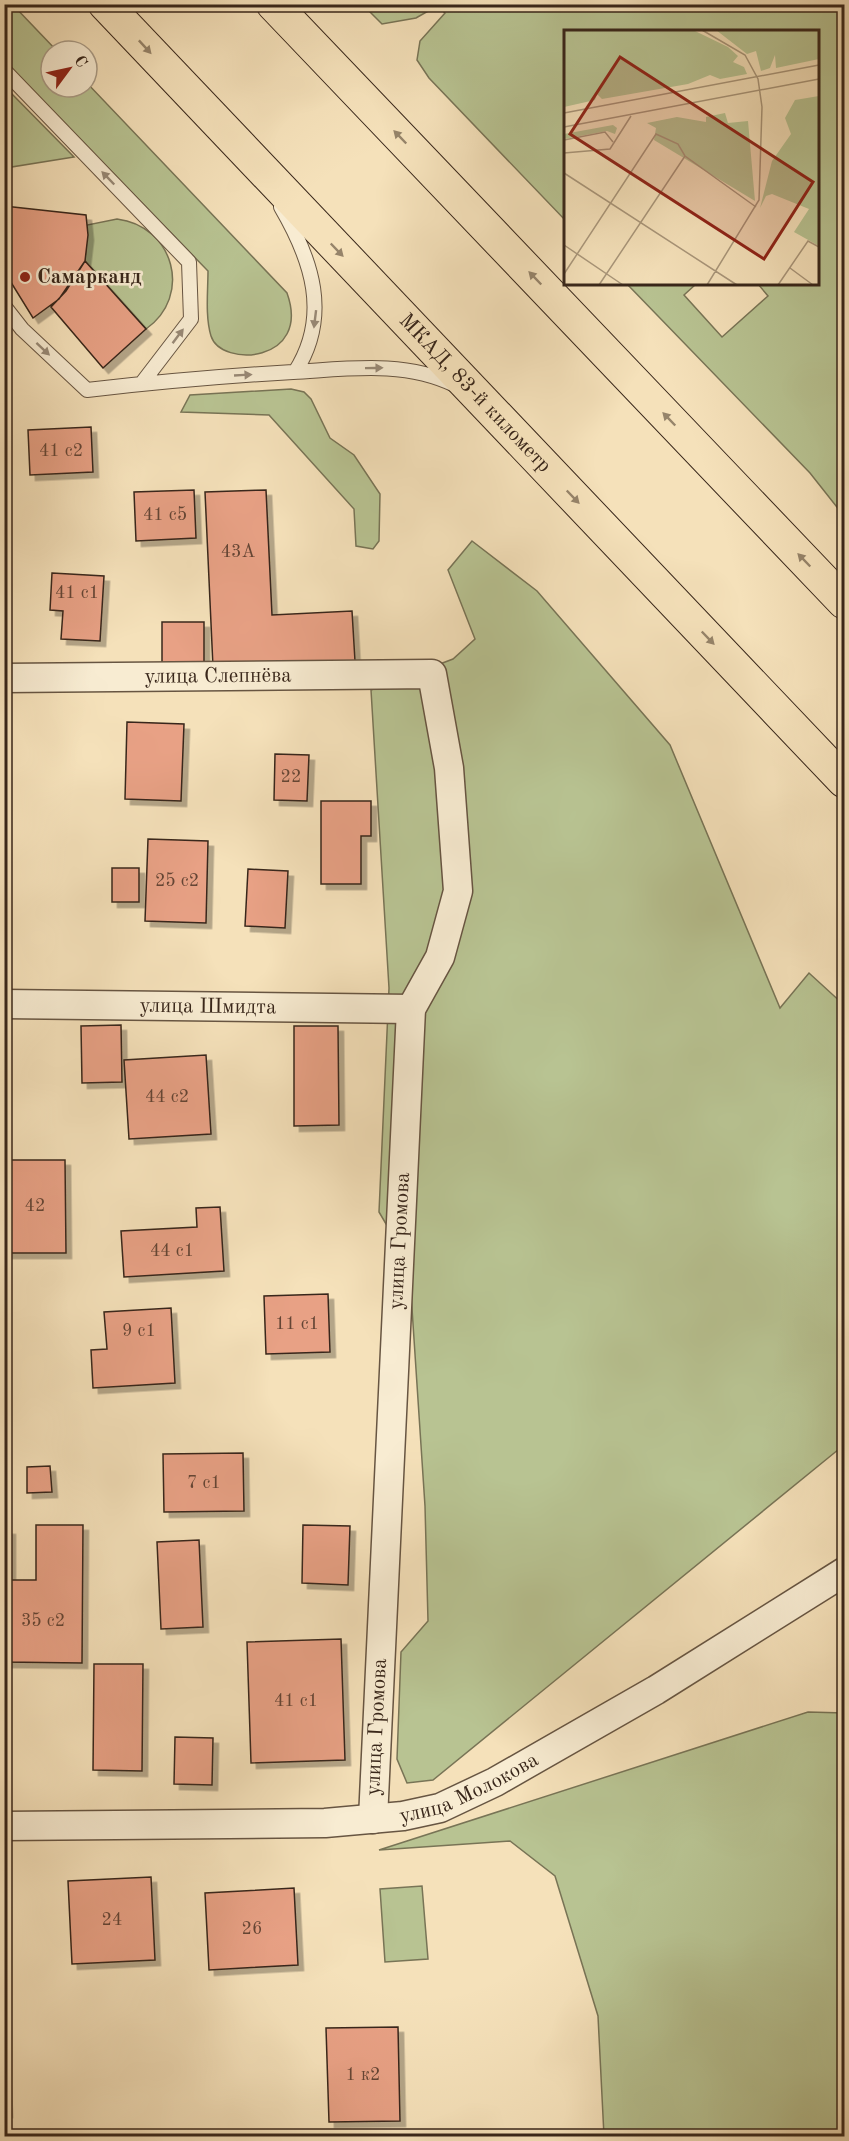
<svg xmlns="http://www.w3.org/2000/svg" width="849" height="2141" font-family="'Old Standard TT',serif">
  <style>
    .green { fill: #b8c392; stroke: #787456; stroke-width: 1.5 }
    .building { fill: #e8a185; stroke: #38261a; stroke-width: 1.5; filter: url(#shadow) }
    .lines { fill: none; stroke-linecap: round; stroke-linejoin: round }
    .service-casing { stroke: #675542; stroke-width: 16 }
    .minor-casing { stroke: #675542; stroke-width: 31 }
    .trunk-casing { stroke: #38261a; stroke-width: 35 }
    .service { stroke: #f8ecd2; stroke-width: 14 }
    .minor { stroke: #f8ecd2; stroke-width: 28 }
    .trunk { stroke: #f5e1ba; stroke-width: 33 }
    .oneway { fill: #96846a }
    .oneway2 { fill: #988976 }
    .poi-dot { fill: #8f2418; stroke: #f8ecd2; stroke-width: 2 }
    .labels { text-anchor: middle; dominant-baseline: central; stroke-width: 5; stroke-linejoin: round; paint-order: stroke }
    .number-label { font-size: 18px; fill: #644535 }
    .poi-label { font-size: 21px; font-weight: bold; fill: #38261a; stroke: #f8ecd2; text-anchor: start }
    .street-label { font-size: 21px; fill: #38261a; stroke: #f8ecd2 }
    .inset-road { fill: none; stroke: #a9967a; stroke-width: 1.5 }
    .view { fill: #8f2418; fill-opacity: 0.15; stroke: #8f2418; stroke-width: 3 }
    .inset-edge { fill: none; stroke: #38261a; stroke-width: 3 }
  </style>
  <defs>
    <filter id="shadow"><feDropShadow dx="5.5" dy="5.5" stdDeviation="0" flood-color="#0004"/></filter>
  </defs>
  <rect width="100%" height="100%" fill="#f5e1ba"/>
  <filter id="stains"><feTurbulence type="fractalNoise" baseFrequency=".00333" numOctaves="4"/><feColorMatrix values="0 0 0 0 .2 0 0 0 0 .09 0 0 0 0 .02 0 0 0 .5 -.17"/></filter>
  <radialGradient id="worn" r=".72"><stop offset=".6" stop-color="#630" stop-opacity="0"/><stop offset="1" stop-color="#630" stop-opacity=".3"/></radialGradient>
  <!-- green -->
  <path class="green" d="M5,5H13L57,51H51V87H87V83L287,293C312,363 221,368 211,336C205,316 208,291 208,271L5,62Z
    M363,5H844V516L810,473L627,284H696L684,295L722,337L768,296L758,284H818V32H566L565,220L429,78L417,60L420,41L445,13L437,6L416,18L382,24Z
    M10,92L74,157L5,168V97Z
    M117,219C174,226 193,296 146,329L85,261L87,225Z
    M291,389L304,392L311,399L330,438L354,455L380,494L379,541L373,549L356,546L354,509L269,415L181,412L190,395Z
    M472,541L537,591L670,745L780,1008L809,973L844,1005V1445L433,1780L407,1783L397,1759L401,1652L428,1621L425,1506L409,1263L379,1212L389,988L371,690L453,659L475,639L448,570Z
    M808,1712L844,1713V2136H604L598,2016L555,1876L510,1841L379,1850Z
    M422,1886L428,1959L385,1962L380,1889Z"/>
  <!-- building -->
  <path class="building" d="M4,206L86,215L88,235L85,261L59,299L33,318L4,271Z
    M85,261L146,329L103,368L51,307L66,291Z
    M91,427L93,472L30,475L28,430Z
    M194,490L196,538L136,541L134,492Z
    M266,490L272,615L352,611L355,661L213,667L205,492Z
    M52,573L104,576L100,641L61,639L63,611L50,610Z
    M162,622H204V665L162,664Z
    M127,722L184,724L181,801L125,799Z
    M275,754L309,755L307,801L274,800Z
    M321,801H371V836H361V884H321Z
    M148,839L208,841L206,923L145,921Z
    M112,868H139V902H112Z
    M248,869L288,871L285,928L245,926Z
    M121,1025L122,1082L82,1083L81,1026Z
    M294,1026H338L339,1125L294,1126Z
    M206,1055L211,1134L129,1139L124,1060Z
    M4,1160H65L66,1253H4Z
    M220,1207L224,1271L124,1277L121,1231L197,1227L196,1208Z
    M328,1294L330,1352L266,1354L264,1296Z
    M171,1308L175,1383L93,1388L91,1350L107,1349L104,1312Z
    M243,1453L244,1511L164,1512L163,1454Z
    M50,1466L52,1492L27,1493V1467Z
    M36,1525H83L82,1663L4,1662V1529H10V1580H36Z
    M303,1525L350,1526L348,1585L302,1583Z
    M199,1540L203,1627L161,1629L157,1542Z
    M341,1639L345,1760L251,1763L247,1642Z
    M94,1664H143L142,1771L93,1770Z
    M175,1737L213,1738L212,1785L174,1784Z
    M151,1877L155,1960L72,1964L68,1881Z
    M294,1888L298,1965L209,1970L205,1893Z
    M398,2027L400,2121L329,2122L326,2028Z
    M4,2056L7,2112H4Z"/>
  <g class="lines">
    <defs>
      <path id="service" d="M4,70L189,262L191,319L142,383
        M281,207C312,260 331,316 295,372
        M4,306L22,329L87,390C156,382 224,376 293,372C347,369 404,360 455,385"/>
      <g id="minor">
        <path id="s1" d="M4,678L432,674L449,768L458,891L440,957L411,1009L373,1819"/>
        <path id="s2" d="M4,1004L411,1009"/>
        <path id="s3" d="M4,1826L325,1823L403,1816L440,1808L495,1782L656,1690L844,1572"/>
      </g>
      <g id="trunk">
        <path id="s4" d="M105,4L844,781"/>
        <path d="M273,4L844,602"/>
      </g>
    </defs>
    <!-- service casing -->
    <use href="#service" class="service-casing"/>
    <!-- minor casing -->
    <use href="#minor" class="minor-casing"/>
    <!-- trunk casing -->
    <use href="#trunk" class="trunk-casing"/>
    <!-- service -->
    <use href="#service" class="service"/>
    <!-- minor -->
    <use href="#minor" class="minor"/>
    <!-- trunk -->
    <use href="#trunk" class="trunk"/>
  </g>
  <!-- one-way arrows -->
  <defs><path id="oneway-solid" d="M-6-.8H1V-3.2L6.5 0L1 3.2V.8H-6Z" transform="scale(1.5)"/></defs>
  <g class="oneway">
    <use href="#oneway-solid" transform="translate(145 47) rotate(47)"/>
    <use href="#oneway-solid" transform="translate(400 137) rotate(-134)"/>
    <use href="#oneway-solid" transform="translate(337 250) rotate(46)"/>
    <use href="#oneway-solid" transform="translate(535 278) rotate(-134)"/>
    <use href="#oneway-solid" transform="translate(669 419) rotate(-134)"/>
    <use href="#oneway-solid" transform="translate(573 497) rotate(46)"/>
    <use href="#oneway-solid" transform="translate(804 560) rotate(-134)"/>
    <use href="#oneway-solid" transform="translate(708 638) rotate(46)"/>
  </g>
  <g class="oneway2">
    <use href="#oneway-solid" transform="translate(108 178) rotate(-134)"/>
    <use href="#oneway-solid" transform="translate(315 319) rotate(97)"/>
    <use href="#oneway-solid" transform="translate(178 336) rotate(-53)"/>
    <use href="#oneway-solid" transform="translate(43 349) rotate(43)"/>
    <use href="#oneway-solid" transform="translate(374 368) rotate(-1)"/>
    <use href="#oneway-solid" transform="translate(243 375) rotate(-3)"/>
  </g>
  <!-- markers -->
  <circle class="poi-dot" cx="25" cy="277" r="6"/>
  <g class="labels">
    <!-- number labels -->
    <g class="number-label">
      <text x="61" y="451">41 с2</text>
      <text x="165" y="515">41 с5</text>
      <text x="238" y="552">43А</text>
      <text x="77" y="593">41 с1</text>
      <text x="291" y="777">22</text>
      <text x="177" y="881">25 с2</text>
      <text x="167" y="1097">44 с2</text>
      <text x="35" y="1206">42</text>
      <text x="172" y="1251">44 с1</text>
      <text x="297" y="1324">11 с1</text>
      <text x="139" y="1331">9 с1</text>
      <text x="204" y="1483">7 с1</text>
      <text x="43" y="1621">35 с2</text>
      <text x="296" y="1701">41 с1</text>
      <text x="112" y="1920">24</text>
      <text x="252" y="1929">26</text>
      <text x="363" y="2075">1 к2</text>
    </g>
    <!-- poi labels -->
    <g class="poi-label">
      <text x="37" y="277">Самарканд</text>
    </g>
    <!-- street labels -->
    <g class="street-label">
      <text stroke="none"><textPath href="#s4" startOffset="537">МКАД, 83-й километр</textPath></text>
      <text stroke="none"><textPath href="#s1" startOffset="214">улица Слепнёва</textPath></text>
      <text stroke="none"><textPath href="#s2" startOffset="204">улица Шмидта</textPath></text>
      <text transform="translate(400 1241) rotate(-87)">улица Громова</text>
      <text transform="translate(377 1727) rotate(-87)">улица Громова</text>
      <text stroke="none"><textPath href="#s3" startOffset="471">улица Молокова</textPath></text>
    </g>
  </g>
  <!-- overview -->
  <g transform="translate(564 30)">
    <rect width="255" height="255" fill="#f5e1ba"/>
    <path d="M0,0H129L164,17L174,26L169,32L180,37L183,44L156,49L146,45L124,54L38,69L33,64L31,70L0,77ZM152,0H255V29L212,38L211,25L206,38L197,41L192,21L183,24ZM255,66V216L230,202L245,179L208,164L202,166L196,178L208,131L227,104L221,88L231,70ZM161,83L164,93L184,91L191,171L90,110L92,98L83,93L113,87L142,92V87ZM49,95L53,98L51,104L43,101L0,109V104Z" fill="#b8c392"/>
    <path class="inset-road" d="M138,0L181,25L194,49L198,77L195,170L143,255M0,83L255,35M0,97L255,49M0,110L41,102L49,112M0,123L46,119L67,86M0,143L173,255M0,215L59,255M226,238L249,255M0,244L92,104L114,114L121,126L192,177M35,255L121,126M214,255L244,211L255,217"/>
    <path class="view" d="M56,27L249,152L200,229L6,104Z"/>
    <rect width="255" height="255" class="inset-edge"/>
  </g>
  <!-- margin -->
  <rect width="849" height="2141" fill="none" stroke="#f5e1ba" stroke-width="24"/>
  <rect x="6" y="6" width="837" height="2129" fill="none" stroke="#38261a" stroke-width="3"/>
  <rect x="12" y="12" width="825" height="2117" fill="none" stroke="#38261a" stroke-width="1.5"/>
  <!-- north arrow -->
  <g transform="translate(69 69) rotate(57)"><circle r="28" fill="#f8ecd2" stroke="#ab9d88" stroke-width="1.5"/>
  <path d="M0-4.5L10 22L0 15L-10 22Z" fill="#8f2418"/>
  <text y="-9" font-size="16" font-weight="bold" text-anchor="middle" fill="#38261a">С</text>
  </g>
  <rect width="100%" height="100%" filter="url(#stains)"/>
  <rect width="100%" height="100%" fill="url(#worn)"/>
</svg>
